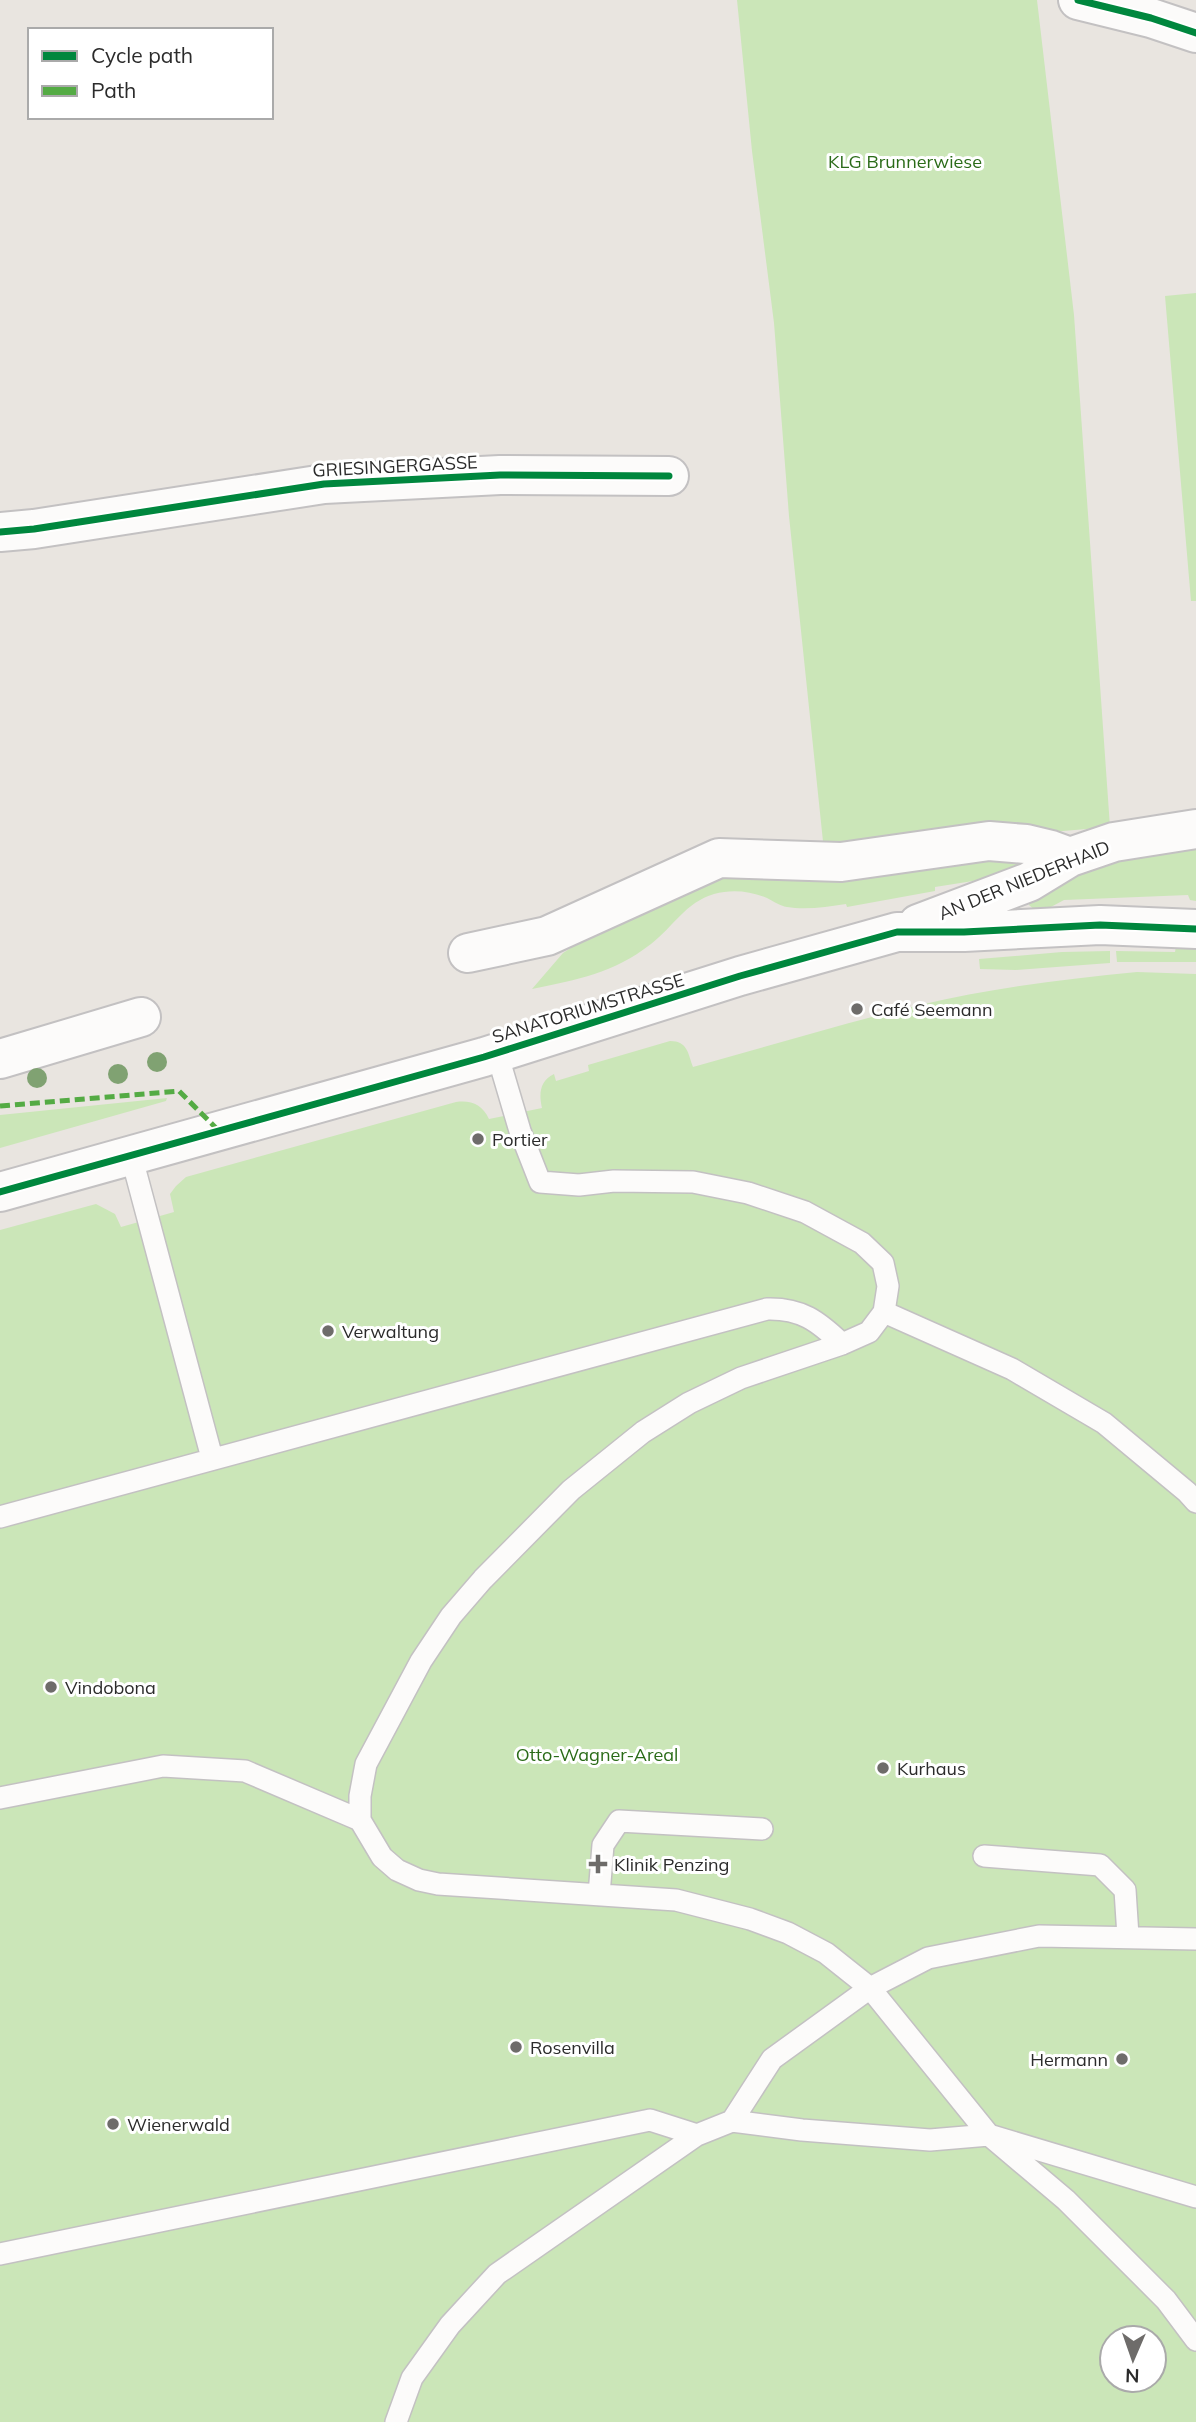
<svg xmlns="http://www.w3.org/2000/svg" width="1196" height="2422" font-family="Mulish,sans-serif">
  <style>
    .green { fill: #cbe6b8; fill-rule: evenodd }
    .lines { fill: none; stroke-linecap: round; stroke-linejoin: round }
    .lane-casing { stroke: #c3c1c2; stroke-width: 24 }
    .street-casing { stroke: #c3c1c2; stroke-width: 42 }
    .lane { stroke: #fcfbfa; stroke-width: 21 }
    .street { stroke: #fcfbfa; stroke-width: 38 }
    .quiet { stroke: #54ab44; stroke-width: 5; stroke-dasharray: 10 5; stroke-linecap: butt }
    .cycleway-casing { stroke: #fff; stroke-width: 11 }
    .cycleway { stroke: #00873e; stroke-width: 7 }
    .tree { fill: #80a272 }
    .poi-dot { fill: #6e6c6a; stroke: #fff; stroke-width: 2.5 }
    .labels { text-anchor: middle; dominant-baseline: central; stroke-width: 6; stroke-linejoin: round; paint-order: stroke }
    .park-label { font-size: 18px; fill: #2a6b18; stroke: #fff }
    .street-label { font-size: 18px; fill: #2b2b2b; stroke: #fff }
    .poi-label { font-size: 18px; fill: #2b2b2b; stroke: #fff; text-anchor: start }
  </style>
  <rect width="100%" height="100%" fill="#e9e5e0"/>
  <!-- green -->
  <path class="green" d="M737,0H1037L1074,315L1110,827L824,851L789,516L774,323L752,151Z
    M1196,293V601H1191L1165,296Z
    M1196,843V901L1190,900L1188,895L1064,900L1049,908L1036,911L1029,905L1030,901L1102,861Z
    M985,853L1022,860V867L1011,875L935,887V891L847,907L846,904C827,907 805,910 787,907C780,906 773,901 767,898C750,891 732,889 714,894C686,902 673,927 651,944C612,974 579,979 532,989L563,953L650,897L697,875Z
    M1196,944V962H1117L1116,951L1175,952L1176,946Z
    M1110,951V963L1016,970L980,969L979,959L1062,952Z
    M1137,972L1196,974V2422H0V1230L96,1204L115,1214L121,1227L174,1212L170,1194L176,1186L186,1177L456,1102C471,1100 482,1104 489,1119L542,1108C539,1095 539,1081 554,1074L556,1081L589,1071L588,1065L670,1041C688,1041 688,1054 693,1067C769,1046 844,1023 920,1005C992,988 1065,979 1137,972ZM1112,2338H1154V2380H1112Z
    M167,1098L166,1101L0,1148V1115Z"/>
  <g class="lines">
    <defs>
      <path id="lane" d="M497,1053L520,1131L540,1182L579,1185L614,1181L693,1182L748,1193L805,1212L862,1243L883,1263L888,1286L884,1312L869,1332L842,1344L741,1378L689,1403L643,1432L571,1490L483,1579L451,1616L421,1661L366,1764L360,1796V1820L382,1857L397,1870L419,1880L438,1884L676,1900L750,1919L788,1933L826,1953L870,1988L989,2135L1066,2200L1166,2300L1196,2340
        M131,1155L212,1458
        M884,1312L1012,1369L1104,1423L1187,1492L1196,1502
        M0,1517L767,1309C801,1308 818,1321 842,1344
        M0,1798L163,1766L245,1771L360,1820
        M984,1856L1100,1865L1125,1890L1128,1936
        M599,1895L603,1845L619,1821L762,1829
        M732,2121L772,2059L870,1988L928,1958L1039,1936L1196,1939
        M0,2254L650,2120L697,2135
        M396,2422L412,2378L450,2325L497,2274L697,2135L732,2121L802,2130L930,2140L989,2135L1196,2197"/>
      <path id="street" d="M1078,0L1151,18L1196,33
        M0,532L34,529L324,484L500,475L669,476
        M918,924L1029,882L1070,857L1114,842L1196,829
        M468,953L547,936L719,858L841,862L989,841L1026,844L1051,850L1070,857
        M0,1059L141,1017
        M0,1192L484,1057L740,976L897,932H964L1100,925L1196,929"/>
    </defs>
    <!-- lane casing -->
    <use href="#lane" class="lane-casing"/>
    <!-- street casing -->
    <use href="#street" class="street-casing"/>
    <!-- lane -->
    <use href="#lane" class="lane"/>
    <!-- street -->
    <use href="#street" class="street"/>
    <!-- quiet -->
    <path class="quiet" d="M0,1106L179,1091L219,1131"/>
    <defs>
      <path id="cycleway" d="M1078,0L1151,18L1196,33
        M0,532L34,529L324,484L500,475L669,476
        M0,1192L484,1057L740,976L897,932H964L1100,925L1196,929"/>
    </defs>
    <!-- cycleway casing -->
    <use href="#cycleway" class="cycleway-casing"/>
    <!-- cycleway -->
    <use href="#cycleway" class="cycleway"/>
  </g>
  <!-- trees -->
  <g class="tree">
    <circle cx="157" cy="1062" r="10"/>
    <circle cx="118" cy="1074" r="10"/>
    <circle cx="37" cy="1078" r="10"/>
  </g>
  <!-- markers -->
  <g class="poi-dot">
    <circle cx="857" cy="1009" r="7"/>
    <circle cx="478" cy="1139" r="7"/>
    <circle cx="328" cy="1331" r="7"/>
    <circle cx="51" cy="1687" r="7"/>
    <circle cx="883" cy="1768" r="7"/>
    <path d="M594.5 1853.5h7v7h7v7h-7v7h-7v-7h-7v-7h7z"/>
    <circle cx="516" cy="2047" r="7"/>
    <circle cx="1122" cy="2059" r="7"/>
    <circle cx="113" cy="2124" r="7"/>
  </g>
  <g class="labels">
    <!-- park labels -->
    <g class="park-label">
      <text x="905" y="161">KLG Brunnerwiese</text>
      <text x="597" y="1754">Otto-Wagner-Areal</text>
    </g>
    <!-- street labels -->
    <g class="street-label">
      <text transform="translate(395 466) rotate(-3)">GRIESINGERGASSE</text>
      <text transform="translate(1024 880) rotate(-22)">AN DER NIEDERHAID</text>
      <text transform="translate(588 1008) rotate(-17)">SANATORIUMSTRASSE</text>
    </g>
    <!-- poi labels -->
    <g class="poi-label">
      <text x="871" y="1009">Café Seemann</text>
      <text x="492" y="1139">Portier</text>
      <text x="342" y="1331">Verwaltung</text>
      <text x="65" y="1687">Vindobona</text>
      <text x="897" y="1768">Kurhaus</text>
      <text x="614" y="1864">Klinik Penzing</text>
      <text x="530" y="2047">Rosenvilla</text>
      <text x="1108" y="2059" text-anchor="end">Hermann</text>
      <text x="127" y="2124">Wienerwald</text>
    </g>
  </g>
  <!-- legend -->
  <rect x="28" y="28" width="245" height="91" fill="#ffffff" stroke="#aaaaaa" stroke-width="2"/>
  <rect x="42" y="51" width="35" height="10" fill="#00873e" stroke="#aaaaaa" stroke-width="2"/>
  <text x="91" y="63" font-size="21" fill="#2b2b2b">Cycle path</text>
  <rect x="42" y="86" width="35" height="10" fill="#54ab44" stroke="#aaaaaa" stroke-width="2"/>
  <text x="91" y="98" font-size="21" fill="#2b2b2b">Path</text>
  <!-- north arrow -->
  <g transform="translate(1133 2359) rotate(182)"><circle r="33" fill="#ffffff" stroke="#aaaaaa" stroke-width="2"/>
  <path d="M0-5L12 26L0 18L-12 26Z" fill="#6e6c6a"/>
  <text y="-10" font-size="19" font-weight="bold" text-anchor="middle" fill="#2b2b2b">N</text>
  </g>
</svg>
